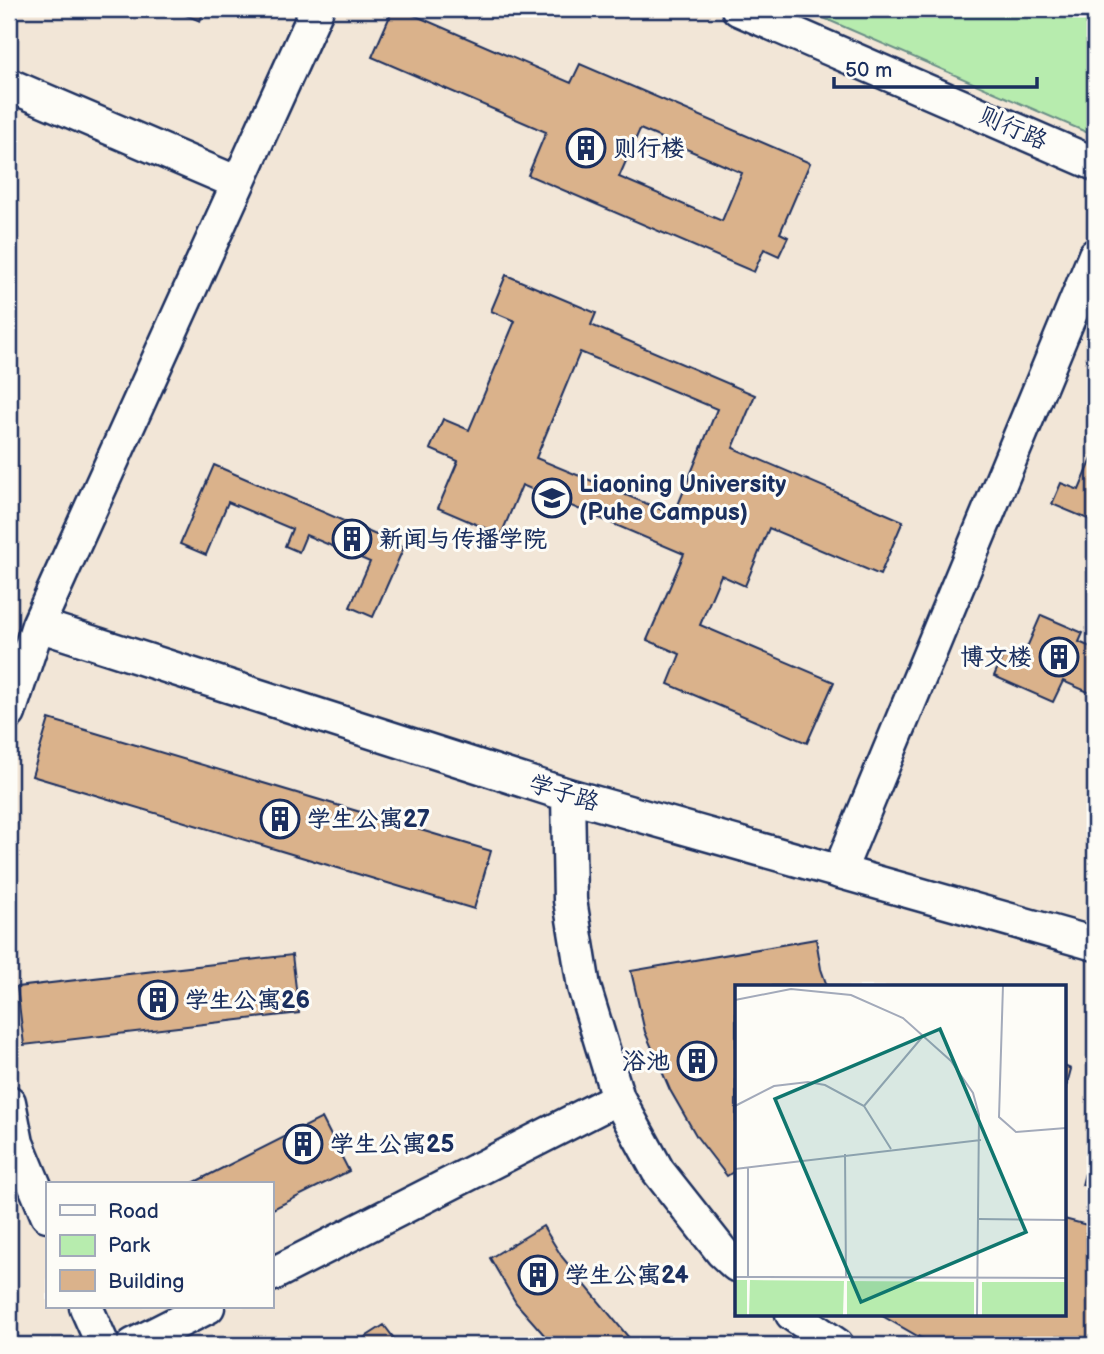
<svg xmlns="http://www.w3.org/2000/svg" width="1104" height="1354" font-family="'Balsamiq Sans','LXGW WenKai TC',sans-serif">
  <style>
    .built { fill: #f2e6d7; fill-rule: evenodd }
    .green { fill: #b7ecae; stroke: #698e86; stroke-width: 2 }
    .building { fill: #dab28b; stroke: #1b2f5e; stroke-width: 2; fill-rule: evenodd }
    .lines { fill: none; stroke-linecap: round; stroke-linejoin: round }
    .minor-casing { stroke: #1b2f5e; stroke-width: 37 }
    .minor { stroke: #fdfcf7; stroke-width: 32 }
    .labels { text-anchor: middle; dominant-baseline: central; stroke-width: 6; stroke-linejoin: round; paint-order: stroke }
    .street-label { font-size: 24px; fill: #1b2f5e; stroke: #fdfcf7 }
    .poi-label { font-size: 24px; font-weight: bold; fill: #1b2f5e; stroke: #fdfcf7; text-anchor: start }
    .inset-road { fill: none; stroke: #a3aaba; stroke-width: 2 }
    .view { fill: #0f766e; fill-opacity: 0.15; stroke: #0f766e; stroke-width: 3.5 }
    .inset-edge { fill: none; stroke: #1b2f5e; stroke-width: 3.5 }
  </style>
  <rect width="100%" height="100%" fill="#fdfcf7"/>
  <filter id="ink" filterUnits="userSpaceOnUse"><feTurbulence type="fractalNoise" baseFrequency=".0143" numOctaves="2"/><feDisplacementMap in="SourceGraphic" scale="14" xChannelSelector="R" yChannelSelector="G"/><feConvolveMatrix kernelMatrix="1 2 1 2 8 2 1 2 1" color-interpolation-filters="sRGB"/></filter>
  <g filter="url(#ink)">
    <!-- built -->
    <path class="built" d="M9,9H1095V1345H9ZM736,986H1064V1314H736ZM47,1184H271V1307H47Z"/>
    <!-- green -->
    <path class="green" d="M803,9H1095V136Z"/>
    <!-- building -->
    <path class="building" d="M171,9H205L200,21Z
      M393,9H400L571,83L580,64L810,163L780,233L788,237L779,256L764,249L754,272L528,175L546,132L372,57ZM640,129L742,173L722,221L619,177Z
      M506,275L596,313L591,325L755,395L733,448L903,521L880,575L769,528L745,586L721,575L700,625L834,682L807,743L668,684L680,654L647,640L684,554L522,485L501,535L438,508L458,461L430,449L443,419L469,430L515,321L491,311ZM580,352L717,409L674,515L536,458Z
      M1094,454L1095,455V522L1052,504L1061,483L1079,490Z
      M214,465L404,547L373,617L350,607L370,562L306,535L299,552L285,546L292,529L228,502L206,555L180,544Z
      M1041,615L1083,633L1079,642L1095,649V695L1063,681L1053,702L994,676L1004,653L1021,661Z
      M49,719L491,851L474,909L32,776Z
      M816,939L821,969L827,986H736V1170L727,1176L697,1137L670,1090L645,1032L631,971Z
      M292,955L299,1013L24,1045L17,987Z
      M1064,1066L1071,1069L1064,1095Z
      M322,1118L349,1171L271,1210V1184H191Z
      M1095,1134V1186L1082,1185Z
      M1064,1219L1095,1227V1345H940L921,1338L879,1314H1064Z
      M543,1226L562,1257L635,1345H553L516,1303L490,1258Z
      M384,1325L399,1345H353Z"/>
    <g class="lines">
      <defs>
        <path id="minor" d="M738,9L1095,164
          M9,85L238,183
          M38,625L568,795L1095,944
          M9,713L38,625L317,9
          M568,795L570,900L584,987L618,1098L658,1171L722,1252L736,1265
          M839,872L1095,255
          M9,1102L17,1143L47,1215
          M271,1275L618,1098
          M86,1307L103,1345
          M792,1314L837,1345
          M133,1345L208,1307"/>
      </defs>
      <!-- minor casing -->
      <use href="#minor" class="minor-casing"/>
      <!-- minor -->
      <use href="#minor" class="minor"/>
    </g>
  </g>
  <!-- icons -->
  <defs>
    <symbol id="building-ring" viewBox="-11 -11 22 22"><circle r="9.5" fill="#fdfcf7" stroke="#1b2f5e" stroke-width="1.5"/><path d="M-4-6H4V6H1V3H-1V6H-4ZM-2.5-4.3h1.7v1.8h-1.7ZM.8-4.3h1.7v1.8H.8ZM-2.5-1h1.7V.8h-1.7ZM.8-1h1.7V.8H.8Z" fill="#1b2f5e"/></symbol>
    <symbol id="university-ring" viewBox="-11 -11 22 22"><circle r="9.5" fill="#fdfcf7" stroke="#1b2f5e" stroke-width="1.5"/><path d="M0-5L7-2L0 1L-7-2ZM-4 1L0 2.5L4 1V4Q0 6-4 4Z" fill="#1b2f5e"/></symbol>
  </defs>
  <g fill-rule="evenodd">
    <use href="#building-ring" x="564" y="126" width="44" height="44"/>
    <use href="#university-ring" x="530" y="476" width="44" height="44"/>
    <use href="#building-ring" x="330" y="517" width="44" height="44"/>
    <use href="#building-ring" x="1037" y="635" width="44" height="44"/>
    <use href="#building-ring" x="258" y="797" width="44" height="44"/>
    <use href="#building-ring" x="136" y="978" width="44" height="44"/>
    <use href="#building-ring" x="675" y="1039" width="44" height="44"/>
    <use href="#building-ring" x="281" y="1122" width="44" height="44"/>
    <use href="#building-ring" x="516" y="1253" width="44" height="44"/>
  </g>
  <g class="labels">
    <!-- street labels -->
    <g class="street-label">
      <text transform="translate(1013 128) rotate(24)">则行路</text>
      <text transform="translate(564 793) rotate(17)">学子路</text>
    </g>
    <!-- poi labels -->
    <g class="poi-label">
      <text x="613" y="148">则行楼</text>
      <text x="579" y="484">Liaoning University<tspan x="579" dy="28">(Puhe Campus)</tspan></text>
      <text x="379" y="539">新闻与传播学院</text>
      <text x="1032" y="657" text-anchor="end">博文楼</text>
      <text x="307" y="819">学生公寓27</text>
      <text x="185" y="1000">学生公寓26</text>
      <text x="670" y="1061" text-anchor="end">浴池</text>
      <text x="330" y="1144">学生公寓25</text>
      <text x="565" y="1275">学生公寓24</text>
    </g>
  </g>
  <!-- overview -->
  <g transform="translate(735 985)">
    <rect width="331" height="331" fill="#fdfcf7"/>
    <path d="M0,295H12V330H0ZM15,295L109,296L108,330H14ZM112,296L239,297V330H112ZM247,297H331V330H247Z" fill="#b7ecae"/>
    <path class="inset-road" d="M268,0L264,132L281,147L331,143M0,15L56,4L116,10L168,33L216,76L238,108L244,130L242,330M0,121L39,101L73,97L90,100L129,121L156,164M129,121L189,50M110,169L111,292M13,182V292M0,184L246,155M244,234L331,235M0,292L331,293"/>
    <path class="view" d="M205,44L291,247L126,317L40,114Z"/>
    <rect width="331" height="331" class="inset-edge"/>
  </g>
  <!-- margin -->
  <rect width="1104" height="1354" fill="none" stroke="#fdfcf7" stroke-width="35"/>
  <rect x="18" y="18" width="1069" height="1319" fill="none" stroke="#1b2f5e" stroke-width="2.5" filter="url(#ink)"/>
  <!-- legend -->
  <rect x="46" y="1182" width="228" height="126" fill="#fdfcf7" stroke="#a3aaba" stroke-width="2"/>
  <rect x="60" y="1205" width="35" height="10" fill="#fdfcf7" stroke="#a3aaba" stroke-width="2"/>
  <text x="108" y="1218" font-size="21" fill="#1b2f5e">Road</text>
  <rect x="60" y="1235" width="35" height="21" fill="#b7ecae" stroke="#a3aaba" stroke-width="2"/>
  <text x="108" y="1252" font-size="21" fill="#1b2f5e">Park</text>
  <rect x="60" y="1270" width="35" height="21" fill="#dab28b" stroke="#a3aaba" stroke-width="2"/>
  <text x="108" y="1288" font-size="21" fill="#1b2f5e">Building</text>
  <!-- scale -->
  <path d="M834 77v10h203v-10" fill="none" stroke="#1b2f5e" stroke-width="3.5"/>
  <text x="845" y="77" font-size="21" fill="#1b2f5e" stroke="#fdfcf7" stroke-width="5" paint-order="stroke">50 m</text>
</svg>
